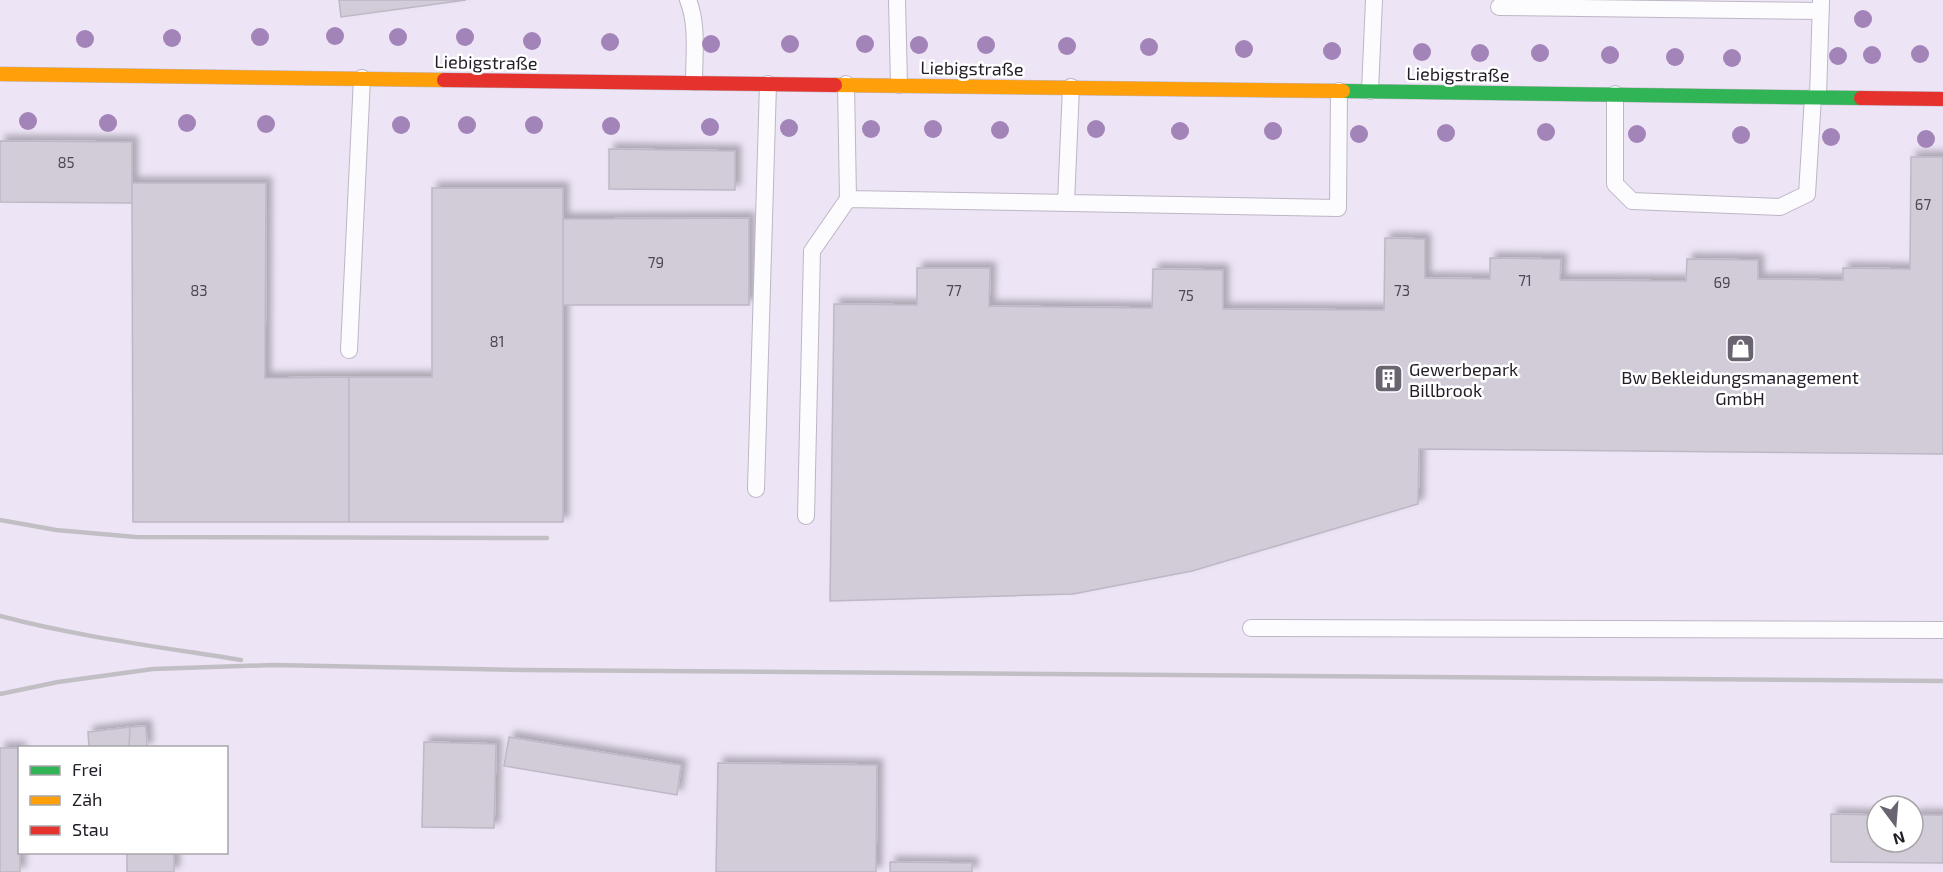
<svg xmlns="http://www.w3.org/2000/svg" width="1943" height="872" font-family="'Exo 2',sans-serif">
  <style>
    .building { fill: #d2cbd8; stroke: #beb7c5; stroke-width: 1.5; filter: url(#shadow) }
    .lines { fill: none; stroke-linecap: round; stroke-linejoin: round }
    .lane-casing { stroke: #beb6c4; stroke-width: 18 }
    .fast-casing { stroke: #beb6c4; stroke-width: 15 }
    .slow-casing { stroke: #beb6c4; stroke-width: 15 }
    .jam-casing { stroke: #beb6c4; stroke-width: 15 }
    .lane { stroke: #fcfbfe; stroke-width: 16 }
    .fast { stroke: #30b455; stroke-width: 14 }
    .slow { stroke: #ff9f0a; stroke-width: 14 }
    .jam { stroke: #e5322d; stroke-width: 14 }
    .rail { stroke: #c2bfc4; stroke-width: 4.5 }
    .tree { fill: #a384b9 }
    .labels { text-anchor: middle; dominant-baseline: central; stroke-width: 5; stroke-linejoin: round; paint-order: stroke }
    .number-label { font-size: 15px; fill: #4f4854 }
    .street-label { font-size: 18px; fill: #231d28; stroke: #fff }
    .poi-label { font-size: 18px; fill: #231d28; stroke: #fff; text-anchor: start }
  </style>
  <defs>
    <filter id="shadow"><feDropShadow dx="5.5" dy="-5.5" stdDeviation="3" flood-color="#0004"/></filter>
  </defs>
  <rect width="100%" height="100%" fill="#ede4f5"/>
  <!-- building -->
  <path class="building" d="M339,0H466L341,17Z
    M0,141L132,142V203L0,202Z
    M609,149L735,151V190L609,189Z
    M1911,157H1943V454L1419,449L1418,504L1192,571L1073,594L830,601L834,304L917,305V268H990L989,306L1152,308L1153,269L1223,270V309L1384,310L1385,238L1425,239V278L1490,279V258L1561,259L1560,280L1686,281L1687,259L1758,260V279L1843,280V268L1910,269Z
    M132,183H266L265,378L349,377V522H133Z
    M432,188H563V522H349V377H432Z
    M749,218V305H563V219Z
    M146,726L147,748H129L130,727Z
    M130,727L129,748H89L88,732Z
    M509,737L681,765L677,795L504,766Z
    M424,742L496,744L494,828L422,827Z
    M0,748H20V872H0Z
    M718,763L877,765L876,872H716Z
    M1831,814L1877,815V842H1913V815H1943V863L1831,862Z
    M127,852H174V872H127Z
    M890,862L972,863V872H890Z"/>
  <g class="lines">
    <defs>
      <path id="lane" d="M688,0C698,24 694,56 694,82
        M897,0L899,85
        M1499,7L1821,11
        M1370,91L1374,0
        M1615,94V184L1632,201L1780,207L1807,194L1813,97
        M1818,96L1821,1
        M848,199L1338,208L1339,91
        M1066,203L1071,87
        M349,350L362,78
        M756,489L768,84
        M806,516L812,251L848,199L846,84
        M1251,628L1943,630"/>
      <path id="fast" d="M1343,91L1861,98"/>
      <path id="slow" d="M0,74L444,80
        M835,85L1343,91"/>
      <path id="jam" d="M444,80L835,85
        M1861,98L1943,99"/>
    </defs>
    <!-- lane casing -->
    <use href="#lane" class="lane-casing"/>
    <!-- fast casing -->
    <use href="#fast" class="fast-casing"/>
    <!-- slow casing -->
    <use href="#slow" class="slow-casing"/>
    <!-- jam casing -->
    <use href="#jam" class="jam-casing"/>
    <!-- lane -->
    <use href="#lane" class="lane"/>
    <!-- fast -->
    <use href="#fast" class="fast"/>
    <!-- slow -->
    <use href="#slow" class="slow"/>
    <!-- jam -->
    <use href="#jam" class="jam"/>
    <!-- rail -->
    <path class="rail" d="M0,520L56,530L136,537L547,538
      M0,616C79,637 160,647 241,660
      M0,694L58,682L153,669L274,665L523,670L1943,681"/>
  </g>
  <!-- trees -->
  <g class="tree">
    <circle cx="1863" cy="19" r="9"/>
    <circle cx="335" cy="36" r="9"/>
    <circle cx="260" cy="37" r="9"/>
    <circle cx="398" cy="37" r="9"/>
    <circle cx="465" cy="37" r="9"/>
    <circle cx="172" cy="38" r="9"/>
    <circle cx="85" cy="39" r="9"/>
    <circle cx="532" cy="41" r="9"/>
    <circle cx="610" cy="42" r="9"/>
    <circle cx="711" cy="44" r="9"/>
    <circle cx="790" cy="44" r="9"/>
    <circle cx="865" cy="44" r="9"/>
    <circle cx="919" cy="45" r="9"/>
    <circle cx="986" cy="45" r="9"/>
    <circle cx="1067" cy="46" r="9"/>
    <circle cx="1149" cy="47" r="9"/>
    <circle cx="1244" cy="49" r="9"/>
    <circle cx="1332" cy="51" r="9"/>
    <circle cx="1422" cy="52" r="9"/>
    <circle cx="1480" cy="53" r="9"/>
    <circle cx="1540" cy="53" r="9"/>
    <circle cx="1920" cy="54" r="9"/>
    <circle cx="1610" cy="55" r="9"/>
    <circle cx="1872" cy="55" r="9"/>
    <circle cx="1838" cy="56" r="9"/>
    <circle cx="1675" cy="57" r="9"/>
    <circle cx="1732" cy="58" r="9"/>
    <circle cx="28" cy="121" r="9"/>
    <circle cx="108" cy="123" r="9"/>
    <circle cx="187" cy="123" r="9"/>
    <circle cx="266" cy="124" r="9"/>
    <circle cx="401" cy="125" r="9"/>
    <circle cx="467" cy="125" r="9"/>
    <circle cx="534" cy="125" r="9"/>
    <circle cx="611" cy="126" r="9"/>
    <circle cx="710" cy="127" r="9"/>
    <circle cx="789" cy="128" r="9"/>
    <circle cx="871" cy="129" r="9"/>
    <circle cx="933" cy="129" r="9"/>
    <circle cx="1096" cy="129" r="9"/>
    <circle cx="1000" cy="130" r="9"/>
    <circle cx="1180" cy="131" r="9"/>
    <circle cx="1273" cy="131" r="9"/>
    <circle cx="1546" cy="132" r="9"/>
    <circle cx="1446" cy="133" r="9"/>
    <circle cx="1359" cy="134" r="9"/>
    <circle cx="1637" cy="134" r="9"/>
    <circle cx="1741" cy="135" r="9"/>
    <circle cx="1831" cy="137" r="9"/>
    <circle cx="1926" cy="139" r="9"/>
  </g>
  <!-- icons -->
  <defs>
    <symbol id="shop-square" viewBox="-11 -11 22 22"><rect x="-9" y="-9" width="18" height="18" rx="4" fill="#6a6370" stroke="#fff"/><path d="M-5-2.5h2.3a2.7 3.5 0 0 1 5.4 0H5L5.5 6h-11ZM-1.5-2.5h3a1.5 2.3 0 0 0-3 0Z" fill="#fff"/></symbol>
    <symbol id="building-square" viewBox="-11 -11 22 22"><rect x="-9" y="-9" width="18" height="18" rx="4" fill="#6a6370" stroke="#fff"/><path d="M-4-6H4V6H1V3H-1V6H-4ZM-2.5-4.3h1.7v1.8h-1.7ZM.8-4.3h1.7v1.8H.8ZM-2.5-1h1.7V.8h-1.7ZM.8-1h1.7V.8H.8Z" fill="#fff"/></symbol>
  </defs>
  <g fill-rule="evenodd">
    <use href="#shop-square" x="1724" y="332" width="33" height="33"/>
    <use href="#building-square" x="1372" y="362" width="33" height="33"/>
  </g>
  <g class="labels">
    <!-- number labels -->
    <g class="number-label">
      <text x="66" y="162">85</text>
      <text x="1923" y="204">67</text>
      <text x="656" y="262">79</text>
      <text x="1525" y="280">71</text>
      <text x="1722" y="282">69</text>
      <text x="199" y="290">83</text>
      <text x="954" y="290">77</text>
      <text x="1402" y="290">73</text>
      <text x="1186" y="295">75</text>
      <text x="497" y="341">81</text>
    </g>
    <!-- street labels -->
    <g class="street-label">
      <text transform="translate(486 62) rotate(1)">Liebigstraße</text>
      <text transform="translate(972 68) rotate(1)">Liebigstraße</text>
      <text transform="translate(1458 74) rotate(1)">Liebigstraße</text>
    </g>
    <!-- poi labels -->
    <g class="poi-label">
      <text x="1409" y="369">Gewerbepark<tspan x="1409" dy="21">Billbrook</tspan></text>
      <text x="1740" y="377" text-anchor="middle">Bw Bekleidungsmanagement<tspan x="1740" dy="21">GmbH</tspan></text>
    </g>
  </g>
  <!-- legend -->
  <rect x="18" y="746" width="210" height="108" fill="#ffffff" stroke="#a7a5a9" stroke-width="1.5"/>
  <rect x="30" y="766" width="30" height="9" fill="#30b455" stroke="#a7a5a9" stroke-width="1.5"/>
  <text x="72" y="776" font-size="18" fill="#231d28">Frei</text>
  <rect x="30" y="796" width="30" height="9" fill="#ff9f0a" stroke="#a7a5a9" stroke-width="1.5"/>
  <text x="72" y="806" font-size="18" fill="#231d28">Zäh</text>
  <rect x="30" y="826" width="30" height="9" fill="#e5322d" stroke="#a7a5a9" stroke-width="1.5"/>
  <text x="72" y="836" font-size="18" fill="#231d28">Stau</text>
  <!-- north arrow -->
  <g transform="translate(1895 824) rotate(164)"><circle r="28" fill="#ffffff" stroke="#a7a5a9" stroke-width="1.5"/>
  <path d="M0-4.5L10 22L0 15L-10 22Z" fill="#6a6370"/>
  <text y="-9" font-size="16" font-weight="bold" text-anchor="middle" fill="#231d28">N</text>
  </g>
</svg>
